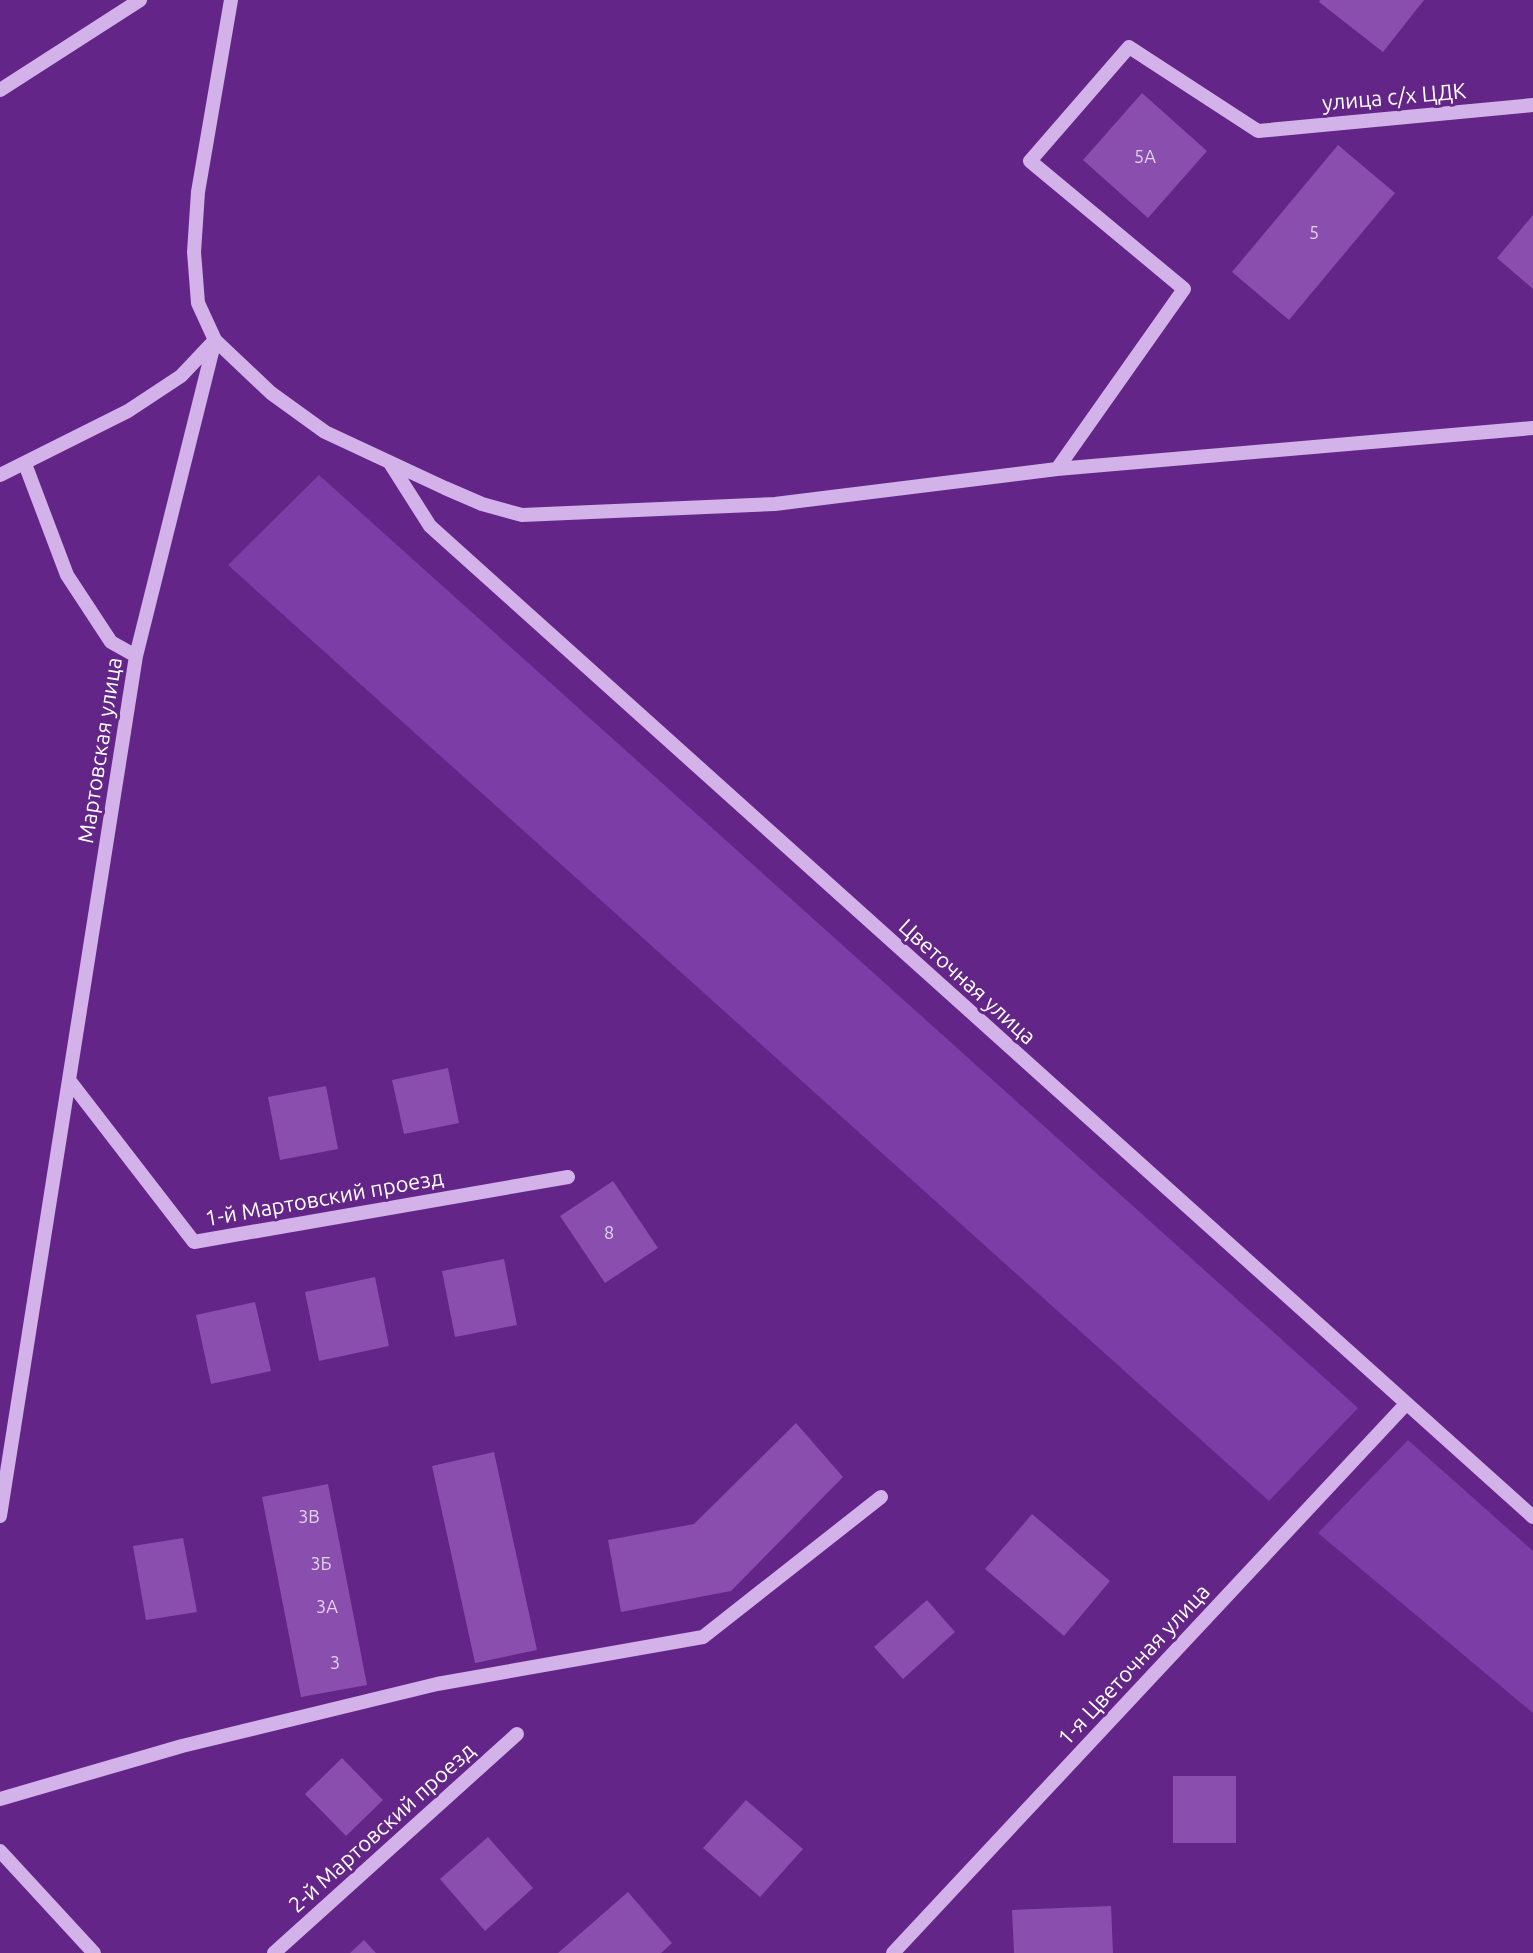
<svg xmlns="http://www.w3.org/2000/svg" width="1533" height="1953" font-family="Ubuntu,sans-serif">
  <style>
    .green { fill: #7d3da6 }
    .building { fill: #8a4eaf }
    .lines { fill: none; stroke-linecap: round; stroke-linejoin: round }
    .minor { stroke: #d3b1e9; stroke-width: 14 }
    .labels { text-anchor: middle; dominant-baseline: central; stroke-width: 6; stroke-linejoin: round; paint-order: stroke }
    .number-label { font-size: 18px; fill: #e2d3eb }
    .street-label { font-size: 22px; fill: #fff; stroke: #632587 }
  </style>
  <rect width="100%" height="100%" fill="#632587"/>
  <!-- green -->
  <path class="green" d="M319,475L1358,1408L1269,1501L228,565Z
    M1408,1440L1533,1551V1713L1318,1533Z"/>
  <!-- building -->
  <path class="building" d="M1320,0H1424L1383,52L1319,2Z
    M1142,93L1207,151L1148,218L1083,160Z
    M1338,145L1395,193L1289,320L1232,272Z
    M1533,215V289L1497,258Z
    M448,1068L459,1123L404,1134L392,1080Z
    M326,1086L338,1149L280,1160L268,1097Z
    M613,1181L658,1248L605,1283L560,1216Z
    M504,1259L517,1325L455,1337L442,1271Z
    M375,1277L389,1346L319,1361L305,1292Z
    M255,1302L271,1371L211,1384L196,1315Z
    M796,1423L843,1477L731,1591L621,1612L608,1540L694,1524Z
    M494,1452L537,1650L475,1663L432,1466Z
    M328,1484L367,1685L301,1697L262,1497Z
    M1032,1514L1110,1581L1064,1636L985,1569Z
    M183,1538L197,1612L146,1620L133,1546Z
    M927,1600L955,1632L903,1679L874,1647Z
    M342,1758L383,1800L346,1836L305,1794Z
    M1173,1776H1236V1843H1173Z
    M746,1800L803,1849L760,1897L703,1848Z
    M488,1837L533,1888L485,1931L440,1879Z
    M628,1892L672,1943L661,1953H558Z
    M1111,1906L1113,1953H1014L1012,1910Z
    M364,1940L376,1953H350Z"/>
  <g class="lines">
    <!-- minor -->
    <path class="minor" d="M231,0L198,192L194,252L198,303L215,340L271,393L325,432L445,488L482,504L522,515L775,504L1057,469L1533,428
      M0,90L140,0
      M390,463L430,526L1533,1517
      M25,464L67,575L111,642L136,656
      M1057,469L1184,289L1030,161L1129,47L1258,131L1533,105
      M0,475L128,411L181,376L215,340
      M69,1080L194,1242L568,1177
      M0,1516L136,656L215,340
      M0,1799L182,1746L437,1684L703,1637L881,1497
      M0,1851L94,1953
      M274,1953L517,1734
      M893,1953L1406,1404"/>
  </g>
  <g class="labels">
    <!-- number labels -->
    <g class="number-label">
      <text x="1145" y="156">5А</text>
      <text x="1314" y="232">5</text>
      <text x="609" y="1232">8</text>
      <text x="309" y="1516">3В</text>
      <text x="321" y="1563">3Б</text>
      <text x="327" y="1606">3А</text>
      <text x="335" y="1662">3</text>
    </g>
    <!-- street labels -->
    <g class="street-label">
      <text transform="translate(1394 96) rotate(-5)">улица с/х ЦДК</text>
      <text transform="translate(99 750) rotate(-81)">Мартовская улица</text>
      <text transform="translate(968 981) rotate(42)">Цветочная улица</text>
      <text transform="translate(324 1197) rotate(-10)">1-й Мартовский проезд</text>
      <text transform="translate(1133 1664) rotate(-47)">1-я Цветочная улица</text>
      <text transform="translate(381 1827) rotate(-42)">2-й Мартовский проезд</text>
    </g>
  </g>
</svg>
